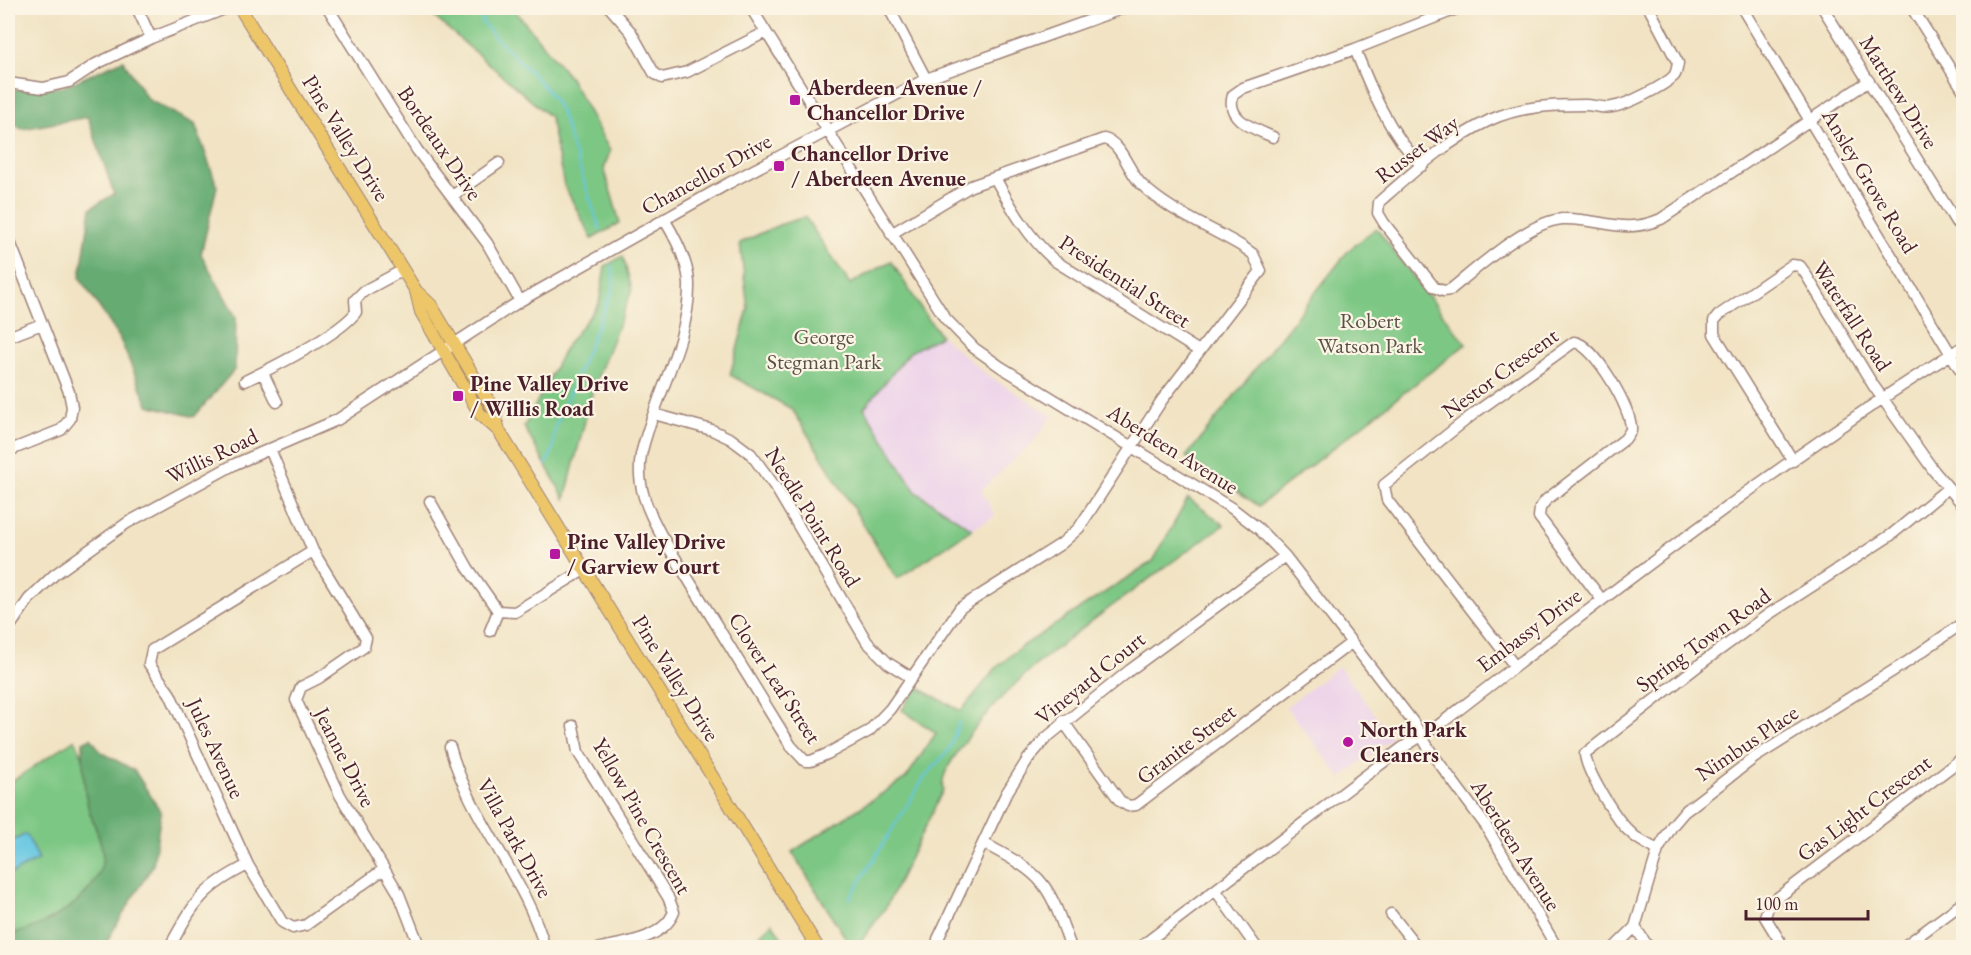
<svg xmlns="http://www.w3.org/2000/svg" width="1971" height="955" font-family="'EB Garamond',serif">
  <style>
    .built { fill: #ecd1ea }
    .green { fill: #7dc784; stroke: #647358; stroke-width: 1.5 }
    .forest { fill: #66ac72; stroke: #58664e; stroke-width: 1.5 }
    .water { fill: #64c6e2; stroke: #577286; stroke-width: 1.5 }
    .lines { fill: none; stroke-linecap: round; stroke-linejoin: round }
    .stream { stroke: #64c6e2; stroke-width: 2 }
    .minor-casing { stroke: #9e8177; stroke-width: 13 }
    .major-casing { stroke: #9e8177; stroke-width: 14 }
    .minor { stroke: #fff; stroke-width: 10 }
    .major { stroke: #ecc669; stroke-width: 12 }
    .poi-dot { fill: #b5179e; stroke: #fcf5e5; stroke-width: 2 }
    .labels { text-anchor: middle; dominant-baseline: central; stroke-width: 4.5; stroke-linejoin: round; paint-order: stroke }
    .poi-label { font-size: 22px; font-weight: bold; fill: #4a1f2b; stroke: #fcf5e5; text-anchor: start }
    .street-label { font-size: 22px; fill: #4a1f2b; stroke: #fcf5e5 }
    .park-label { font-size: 22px; fill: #595146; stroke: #fcf5e5 }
  </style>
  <rect width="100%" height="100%" fill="#fcf5e5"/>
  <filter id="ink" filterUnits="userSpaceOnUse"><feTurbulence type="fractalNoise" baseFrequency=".0167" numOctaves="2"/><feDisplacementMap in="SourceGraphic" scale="12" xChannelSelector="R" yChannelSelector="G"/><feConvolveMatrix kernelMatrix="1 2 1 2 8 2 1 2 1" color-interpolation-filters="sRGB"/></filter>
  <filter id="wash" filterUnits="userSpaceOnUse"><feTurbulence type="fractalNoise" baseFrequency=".008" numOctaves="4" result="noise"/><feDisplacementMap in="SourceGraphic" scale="24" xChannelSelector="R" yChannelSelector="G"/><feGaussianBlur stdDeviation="1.35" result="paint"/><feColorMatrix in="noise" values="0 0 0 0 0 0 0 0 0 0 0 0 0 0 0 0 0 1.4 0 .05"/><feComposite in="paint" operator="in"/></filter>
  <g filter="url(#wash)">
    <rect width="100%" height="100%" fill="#f1e3c3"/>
    <!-- built -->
    <path class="built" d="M941,336L986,374L1053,416L1032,443L981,490L995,516L972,529L916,492L864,408L910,352Z
      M1339,666L1392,738L1341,778L1286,707Z"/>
    <!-- green -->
    <path class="green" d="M424,8H513L570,78L610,151L604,169L620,223L592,239L564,185L550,117Z
      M805,217L850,284L891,261L924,313L941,336L910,352L864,408L916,492L972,529L897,579L792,409L730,375L748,309L740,243L779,225Z
      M1376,228L1466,344L1259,506L1186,457L1348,251Z
      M623,256L632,290L593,389L565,499L524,427L566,346L599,304L605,266Z
      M1188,498L1224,525C1189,549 1155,575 1120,600C1056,648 1002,685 957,753C950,763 940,778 943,790L886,907L857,947H851L792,852L906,778L936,733L902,710L917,687L961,711L996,668L1018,649L1153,561Z
      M75,739L135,877L105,947L8,948V784Z
      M772,923L788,947H748Z"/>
    <!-- forest -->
    <path class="forest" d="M123,60L147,99L195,124L217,186L201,254L236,317L235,369L194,417L148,405L119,337L80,278L91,208L114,194L88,117L22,129L8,121V90L63,87Z
      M91,738L101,752L134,770L161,812L153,865L103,947H8V934C43,930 110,892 102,849C100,836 93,823 89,810C83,789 83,767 83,745V742Z"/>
    <!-- water -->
    <path class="water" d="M26,834L39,859L9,875L8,843Z"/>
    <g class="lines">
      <!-- stream -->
      <path class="stream" d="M484,8L482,22C506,53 541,75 560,110L600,229
        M546,464L553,450L555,428L614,286L612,266
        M849,899L924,778L949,750L959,722"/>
    </g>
  </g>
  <g filter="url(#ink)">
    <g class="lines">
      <defs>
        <path id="minor" d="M137,8L151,38
          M328,8L417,150L487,243L520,301
          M610,8L631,32L654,73L662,78L687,72L766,32
          M751,8L945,318L974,348L1001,367L1233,509L1259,529L1285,556L1413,722L1431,752L1486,826L1557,948
          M889,8L926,79
          M1649,8L1678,63C1677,68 1677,72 1674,76C1664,86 1627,105 1612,107C1604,109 1594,105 1585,105C1552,105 1521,106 1490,120C1449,139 1413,172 1379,202L1378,213L1384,223L1434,287L1443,291L1450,290C1477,268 1528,222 1562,219C1599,217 1622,236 1661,219L1869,81
          M1742,8L1964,376
          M1823,8L1948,209L1956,222H1964
          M1912,8L1964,91
          M1355,49C1372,92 1389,133 1422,166
          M8,83L43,88L69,82L96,64L151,38L227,8
          M1273,137C1255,129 1225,120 1233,95L1243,88L1355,49L1459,8
          M995,178C1012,209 1028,237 1055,261L1199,351
          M452,196L499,163
          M664,219C675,237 688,261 689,283C691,338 653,400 641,455C636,485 647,509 661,535L791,746L805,761H811L827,754L869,731L890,709L960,608L1061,544L1079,528L1162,400L1261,271L1253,254L1243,247C1210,227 1168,211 1141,184C1128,171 1122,143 1104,139L971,186L891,234
          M8,237L69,392L72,407L70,419L61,430L8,451
          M8,337L42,324
          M263,373L277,402
          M245,381C272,368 340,334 356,312L355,300L364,291L403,270
          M654,414L712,430L731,439L751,454L776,488L867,642L888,663L912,678
          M270,449L313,551L366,638L364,647L319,678L301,687L296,700L340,795L399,894L420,948
          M1793,461L1714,334V321L1719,315L1792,265L1800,266L1805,273L1873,385L1934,471L1964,506
          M430,501L468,568L498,611L515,612L584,570
          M313,551L152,650L149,664L170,694L248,865L282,922L293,928L306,925L384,869
          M8,629L29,599L54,575L127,523L235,464L337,420L520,301L729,183L926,79L1124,8
          M490,631L498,611
          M1514,665L1387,500L1384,485L1476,412L1574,342C1594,344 1633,411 1631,430L1625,439L1546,500L1540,508L1539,517L1602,600
          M1063,721L1120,801L1128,806L1136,805L1351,643
          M573,726L578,752L668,897L674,912C663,939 625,943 600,948
          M450,747C470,820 525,876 545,948
          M983,843C1046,876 1048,882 1071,948
          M1658,850C1649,845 1637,840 1630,832C1616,820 1586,771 1585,754L1703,662L1769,614L1891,535L1947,489
          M1216,891L1257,948
          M1391,914L1418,948
          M1635,927L1649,948
          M938,939L1006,794L1028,759L1046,738L1130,670L1285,556
          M169,948C194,903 201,888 248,865
          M1139,948L1402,748L1439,725C1610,593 1781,460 1964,346
          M1614,948L1635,927L1658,850L1672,826L1684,812L1754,758L1907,662L1964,622
          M1784,948L1765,917L1768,907L1776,899L1964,757
          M1902,948L1964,902"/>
        <path id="major" d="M240,8L416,291L431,305L494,410L499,431
          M416,291L421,312L480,414L499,431L818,948"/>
      </defs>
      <!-- minor casing -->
      <use href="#minor" class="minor-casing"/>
      <!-- major casing -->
      <use href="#major" class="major-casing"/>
      <!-- minor -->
      <use href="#minor" class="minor"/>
      <!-- major -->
      <use href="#major" class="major"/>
    </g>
  </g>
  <!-- markers -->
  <g class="poi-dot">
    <rect x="789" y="94" width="12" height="12" rx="3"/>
    <rect x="773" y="160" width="12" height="12" rx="3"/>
    <rect x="452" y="390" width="12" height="12" rx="3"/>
    <rect x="549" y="548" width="12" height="12" rx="3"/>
    <circle cx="1348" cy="742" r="6"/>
  </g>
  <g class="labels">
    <!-- poi labels -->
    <g class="poi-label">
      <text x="807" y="87">Aberdeen Avenue /<tspan x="807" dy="25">Chancellor Drive</tspan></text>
      <text x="791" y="153">Chancellor Drive<tspan x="791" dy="25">/ Aberdeen Avenue</tspan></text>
      <text x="470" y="383">Pine Valley Drive<tspan x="470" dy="25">/ Willis Road</tspan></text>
      <text x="567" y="541">Pine Valley Drive<tspan x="567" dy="25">/ Garview Court</tspan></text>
      <text x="1360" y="729">North Park<tspan x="1360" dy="25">Cleaners</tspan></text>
    </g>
    <!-- street labels -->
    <g class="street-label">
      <text transform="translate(1899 92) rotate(58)">Matthew Drive</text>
      <text transform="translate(346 138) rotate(58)">Pine Valley Drive</text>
      <text transform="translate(440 143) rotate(56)">Bordeaux Drive</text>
      <text transform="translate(1417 149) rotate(-37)">Russet Way</text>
      <text transform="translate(706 174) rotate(-29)">Chancellor Drive</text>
      <text transform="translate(1870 181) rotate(59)">Ansley Grove Road</text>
      <text transform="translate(1125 281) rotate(33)">Presidential Street</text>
      <text transform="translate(1852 316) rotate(57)">Waterfall Road</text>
      <text transform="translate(1500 373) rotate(-36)">Nestor Crescent</text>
      <text transform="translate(1173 449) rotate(32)">Aberdeen Avenue</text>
      <text transform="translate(212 456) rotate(-26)">Willis Road</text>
      <text transform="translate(813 517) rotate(58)">Needle Point Road</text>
      <text transform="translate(1529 630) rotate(-37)">Embassy Drive</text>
      <text transform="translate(1703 640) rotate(-36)">Spring Town Road</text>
      <text transform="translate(676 678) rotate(58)">Pine Valley Drive</text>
      <text transform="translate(775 678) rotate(57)">Clover Leaf Street</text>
      <text transform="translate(1090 678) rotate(-39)">Vineyard Court</text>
      <text transform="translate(1747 743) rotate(-34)">Nimbus Place</text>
      <text transform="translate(1186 744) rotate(-37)">Granite Street</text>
      <text transform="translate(216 748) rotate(65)">Jules Avenue</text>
      <text transform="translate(345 757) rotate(63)">Jeanne Drive</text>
      <text transform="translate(1864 808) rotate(-37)">Gas Light Crescent</text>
      <text transform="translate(642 816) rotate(60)">Yellow Pine Crescent</text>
      <text transform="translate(515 838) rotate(61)">Villa Park Drive</text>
      <text transform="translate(1516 845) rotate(58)">Aberdeen Avenue</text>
    </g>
    <!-- park labels -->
    <g class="park-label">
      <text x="1370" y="320">Robert<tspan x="1370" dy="25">Watson Park</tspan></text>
      <text x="824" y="336">George<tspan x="824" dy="25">Stegman Park</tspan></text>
    </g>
  </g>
  <!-- margin -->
  <rect width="1971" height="955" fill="none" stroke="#fcf5e5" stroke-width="30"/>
  <!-- scale -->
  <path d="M1746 910v9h122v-9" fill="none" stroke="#4a1f2b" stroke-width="3"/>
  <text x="1755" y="910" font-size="18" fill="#4a1f2b" stroke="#fcf5e5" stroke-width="4.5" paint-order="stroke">100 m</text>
</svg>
